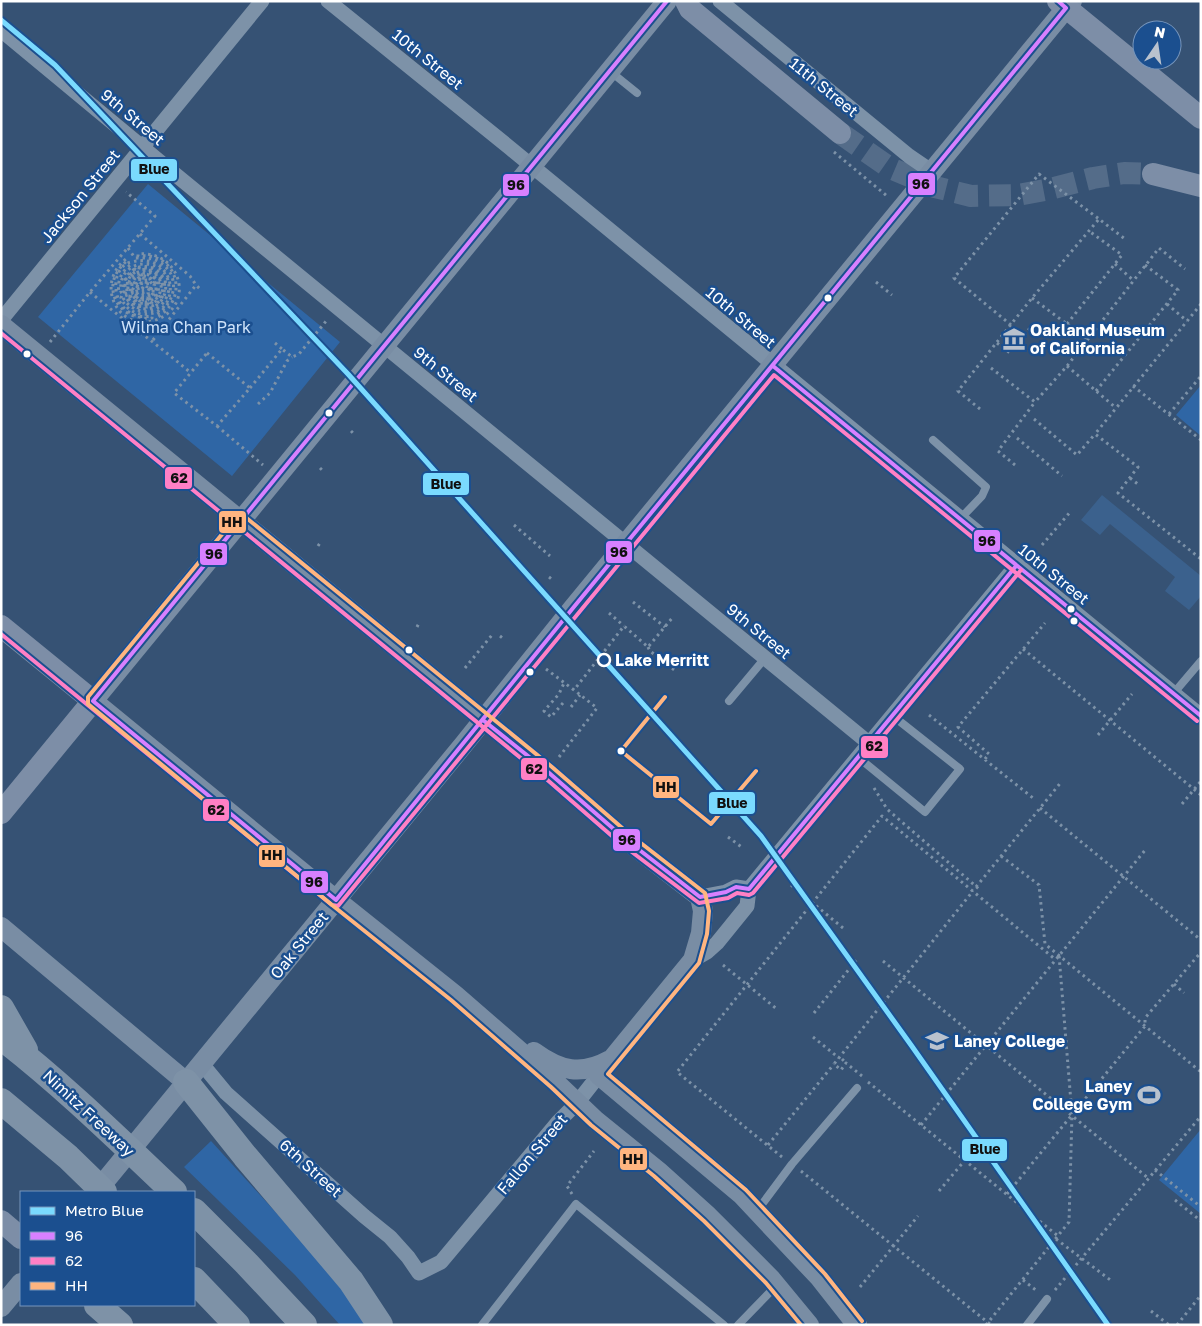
<svg xmlns="http://www.w3.org/2000/svg" width="1202" height="1326" font-family="'Golos Text',sans-serif">
  <style>
    .green { fill: #2f66a5 }
    .water { fill: #3b618d }
    .lines { fill: none; stroke-linecap: round; stroke-linejoin: round }
    .primary-tunnel { stroke: #546c89; stroke-width: 22; stroke-dasharray: 22 11; stroke-linecap: butt }
    .path { stroke: #7d92a8; stroke-width: 3; stroke-dasharray: 2.5 4; stroke-linecap: butt }
    .lane { stroke: #7d92a8; stroke-width: 8 }
    .street { stroke: #7d92a8; stroke-width: 15 }
    .secondary { stroke: #798da4; stroke-width: 20 }
    .primary { stroke: #7d8ea7; stroke-width: 22 }
    .highway { stroke: #7e92a7; stroke-width: 26 }
    .bus-1-casing { stroke: #1b4f8f; stroke-width: 8 }
    .bus-2-casing { stroke: #1b4f8f; stroke-width: 8 }
    .bus-3-casing { stroke: #1b4f8f; stroke-width: 8 }
    .bus-1 { stroke: #d880ff; stroke-width: 4 }
    .bus-2 { stroke: #ff80c5; stroke-width: 4 }
    .bus-3 { stroke: #ffb580; stroke-width: 4 }
    .metro-1-casing { stroke: #1b4f8f; stroke-width: 9 }
    .metro-1 { stroke: #7adafe; stroke-width: 5 }
    .bus-dot { fill: #fff; stroke: #1b4f8f; stroke-width: 2 }
    .stop-dot { fill: #1b4f8f; stroke: #fff; stroke-width: 2.5 }
    .labels { text-anchor: middle; dominant-baseline: central; stroke-width: 5; stroke-linejoin: round; paint-order: stroke }
    .street-label { font-size: 16px; fill: #fff; stroke: #1b4f8f }
    .park-label { font-size: 16px; fill: #cfe3fa; stroke: #1b4f8f }
    .poi-label { font-size: 16px; font-weight: bold; fill: #fff; stroke: #1b4f8f; text-anchor: start }
    .stop-label { font-size: 16px; font-weight: bold; fill: #fff; stroke: #1b4f8f; text-anchor: start }
    .line-badge { stroke: #1b4f8f; stroke-width: 2 }
    .pale-badge-label { font-size: 14px; text-anchor: middle; font-weight: bold; fill: #111 }
  </style>
  <rect width="100%" height="100%" fill="#365274"/>
  <!-- green -->
  <path class="green" d="M148,184L340,342L232,476L38,317Z
    M1201,385V436L1176,415Z
    M1201,1129V1214L1159,1180Z
    M211,1141L320,1261L372,1325H340L295,1275L184,1167Z"/>
  <!-- water -->
  <path class="water" d="M1102,495L1201,576V596L1189,610L1165,591L1175,577L1110,524L1100,535L1081,520Z"/>
  <g class="lines">
    <!-- primary-tunnel -->
    <path class="primary-tunnel" d="M840,133L890,168L935,187L971,196L1018,195L1050,189L1093,178L1124,173L1153,174"/>
    <!-- path -->
    <path class="path" d="M834,152L887,196
      M140,234L190,276L196,285L201,290
      M128,248L135,258C144,258 151,257 159,262C181,274 176,303 157,314L158,317C190,297 177,251 138,256V254C181,250 196,305 156,320C118,333 94,284 126,259L127,261C98,284 117,322 152,318V316C111,323 106,268 131,262C180,250 183,319 141,314C132,313 125,307 121,298L122,295L130,292L131,281L138,274L139,275C133,279 131,284 132,291L140,288L142,283L150,284L143,281L137,287L140,279L133,289C134,275 147,272 155,282L153,283L150,279L142,278L143,280H149L152,284L151,292L149,294L148,293L150,290L151,286L148,291L140,292L146,295L137,293C142,299 149,298 153,292L154,285L156,284V290L149,298L151,299L157,293V282C154,276 148,273 141,275L140,273H150L158,281L160,280C150,263 126,271 128,291L127,292C126,282 129,275 137,271L135,269L126,279L124,292C120,267 152,256 164,279L151,268H139V270C162,266 172,292 152,304L151,303C159,298 162,291 161,282L159,283L158,294C151,304 140,305 132,295L130,296L139,303L149,304L150,305H138L129,296L127,297C142,317 169,305 164,281L165,280C171,308 138,320 125,296L132,293L140,300H148L147,298C142,300 137,297 134,292L142,289L146,290L147,287L144,285L142,289
      M1115,264L1133,280
      M876,282L892,295
      M90,292C123,320 158,345 191,373
      M123,298C131,311 148,316 160,306C165,302 168,295 169,289C170,254 116,256 121,292L119,293C117,281 121,271 132,264
      M1032,298L1087,339
      M1167,304L1187,321
      M1201,304L1095,434L1138,467L1118,493L1201,559
      M1067,324L1122,255L1089,231
      M1011,325L954,278L1039,174L1099,219
      M153,340L196,285
      M50,342L90,292L155,216L126,192
      M275,343L282,349
      M997,343L1010,353L1030,328
      M207,353L250,388L217,426L174,393Z
      M1067,366L1116,408
      M991,368L1035,402L1067,366L1159,248L1185,269
      M1133,386L1201,440
      M250,388L282,349L292,357L299,354L327,320
      M1096,391L1178,290L1145,265
      M258,404L270,393L287,361L292,357
      M980,409L958,391L1032,298L1099,219L1125,239
      M1169,414L1201,376
      M1034,419L1077,455L1095,434
      M217,426L263,465
      M351,431L354,434
      M1017,438L1062,476
      M1015,465L998,451L1035,402
      M320,468L324,472
      M1130,478L1139,485
      M514,525L550,556
      M1042,545L1071,511
      M318,546L320,543
      M549,577L554,581
      M633,602L665,627
      M609,613L624,626
      M417,627L419,623
      M500,636L505,640
      M648,647L650,651L677,672
      M1023,649L1201,795
      M465,668L492,635
      M546,669L574,690L624,626L648,647L673,617
      M563,703L551,717L544,711L559,694L564,683
      M571,707L580,695
      M929,715L1033,798
      M1098,735L1132,694
      M559,757L597,708L574,690
      M985,759L989,754L958,727L1045,623
      M874,788L887,809L979,889L978,891
      M1182,804L1201,781
      M1040,808L1201,940
      M728,837L743,848
      M1001,856L1039,885L1045,944L1201,1072
      M791,885L843,928
      M976,887L1062,781
      M883,961L1148,1178
      M723,965L778,1010
      M1174,984L1184,993
      M814,1013L858,958
      M813,1037L839,1058
      M842,1059L846,1063
      M862,1076L846,1063L841,1070L834,1064L973,891
      M868,1082L1058,1236
      M921,1125L1146,849
      M768,1145L834,1064
      M782,1157L677,1072L882,816L1056,960
      M1155,1170L1201,1207
      M801,1171L991,1325
      M939,1191L965,1160
      M572,1194L567,1186L594,1151
      M1007,1194L1145,1026V1018L1201,952
      M1175,1200L1201,1221
      M1056,1239L1113,1282
      M1023,1280L1037,1291
      M860,1287L918,1216
      M1055,1290L1201,1116
      M1151,1311L1169,1325
      M986,1325L1069,1222L1072,1115L1059,955
      M1177,1325L1201,1295"/>
    <!-- lane -->
    <path class="lane" d="M611,72L637,93
      M933,440L986,487L982,496L960,519
      M1173,694L1201,661
      M729,701L765,658
      M859,758L925,812L960,769L893,716
      M757,1211L792,1164L857,1088
      M482,1325L576,1204L724,1325
      M738,1325L775,1287
      M1027,1325L1047,1299"/>
    <!-- street -->
    <path class="street" d="M328,1L510,148L1201,716
      M720,1L909,156L931,171
      M1,30L165,166L870,744
      M1,320L262,1
      M700,897L726,892L736,887L749,889
      M693,960L707,952L717,943L747,906L749,889L1016,566
      M202,1064L226,1093L364,1216L390,1237L408,1257L419,1273L441,1262L558,1122L577,1103L599,1075"/>
    <!-- secondary -->
    <path class="secondary" d="M667,1L93,701L336,900L455,995L555,1082L595,1120L658,1171L708,1216L771,1279L809,1325
      M1,325L548,772L624,838L700,897L703,911L701,933L693,960L599,1075L741,1194L820,1278L857,1325
      M1,927L186,1082
      M534,1052C560,1071 581,1076 610,1060
      M96,1192L464,744L573,608L1072,1
      M1,1307L21,1283"/>
    <!-- primary -->
    <path class="primary" d="M686,1L690,9L840,133
      M1058,1L1201,118
      M1153,174L1201,186
      M1,626L93,701L1,813
      M1,1221L21,1238"/>
    <!-- highway -->
    <path class="highway" d="M1,1008L25,1050
      M1,1037C62,1084 118,1139 174,1192
      M186,1082L245,1156L351,1281L380,1325
      M1,1101L68,1157L104,1192
      M194,1211L247,1264L304,1325
      M194,1280L237,1325
      M97,1305L120,1325"/>
    <defs>
      <path id="bus-1" d="M667,1L93,701L336,900L573,608L1066,8L1058,1
        M773,366L1201,716
        M483,720L548,772L624,838L700,897L726,892L736,887L749,889L1016,566"/>
      <path id="bus-2" d="M1,333L544,777L620,843L699,903L728,898L737,893L749,895L753,893L1021,570
        M1,634L332,905L338,906L774,375L1197,721"/>
      <path id="bus-3" d="M665,697L621,751L711,824L756,771
        M801,1325L766,1283L704,1221L654,1176L591,1125L551,1087L451,1000L332,905L88,704V697L237,516H244L552,767L628,833L705,893L709,911L707,934L699,963L608,1074L746,1190L825,1274L862,1321"/>
    </defs>
    <!-- bus-1 casing -->
    <use href="#bus-1" class="bus-1-casing"/>
    <!-- bus-2 casing -->
    <use href="#bus-2" class="bus-2-casing"/>
    <!-- bus-3 casing -->
    <use href="#bus-3" class="bus-3-casing"/>
    <!-- bus-1 -->
    <use href="#bus-1" class="bus-1"/>
    <!-- bus-2 -->
    <use href="#bus-2" class="bus-2"/>
    <!-- bus-3 -->
    <use href="#bus-3" class="bus-3"/>
    <defs>
      <path id="metro-1" d="M1,20L55,65L348,374L761,836L911,1045L1108,1325"/>
    </defs>
    <!-- metro-1 casing -->
    <use href="#metro-1" class="metro-1-casing"/>
    <!-- metro-1 -->
    <use href="#metro-1" class="metro-1"/>
  </g>
  <!-- icons -->
  <defs>
    <symbol id="museum-bare" viewBox="-9 -9 18 18"><path d="M0-6L6-3V-2H-6V-3ZM-5-1h2V3h-2ZM-1-1h2V3h-2ZM3-1h2V3H3ZM-6 4H6V6H-6Z" fill="#b9c2ce" stroke="#1b4f8f" stroke-width="2.5" paint-order="stroke"/></symbol>
    <symbol id="university-bare" viewBox="-9 -9 18 18"><path d="M0-5L7-2L0 1L-7-2ZM-4 1L0 2.5L4 1V4Q0 6-4 4Z" fill="#b9c2ce" stroke="#1b4f8f" stroke-width="2.5" paint-order="stroke"/></symbol>
    <symbol id="stadium-bare" viewBox="-9 -9 18 18"><path d="M0-5a6.5 5 0 1 0 0 10a6.5 5 0 1 0 0-10ZM-3.5-1.8h7v3.6h-7Z" fill="#b9c2ce" stroke="#1b4f8f" stroke-width="2.5" paint-order="stroke"/></symbol>
  </defs>
  <g fill-rule="evenodd">
    <use href="#museum-bare" x="998" y="323" width="32" height="32"/>
    <use href="#university-bare" x="921" y="1025" width="32" height="32"/>
    <use href="#stadium-bare" x="1133" y="1079" width="32" height="32"/>
  </g>
  <!-- markers -->
  <g class="bus-dot">
    <circle cx="828" cy="298" r="4.5"/>
    <circle cx="27" cy="354" r="4.5"/>
    <circle cx="329" cy="413" r="4.5"/>
    <circle cx="1071" cy="609" r="4.5"/>
    <circle cx="1074" cy="621" r="4.5"/>
    <circle cx="409" cy="650" r="4.5"/>
    <circle cx="530" cy="672" r="4.5"/>
    <circle cx="621" cy="751" r="4.5"/>
  </g>
  <circle class="stop-dot" cx="604" cy="660" r="6"/>
  <g class="labels">
    <!-- street labels -->
    <g class="street-label">
      <text transform="translate(428 59) rotate(39)">10th Street</text>
      <text transform="translate(824 87) rotate(39)">11th Street</text>
      <text transform="translate(133 117) rotate(40)">9th Street</text>
      <text transform="translate(80 196) rotate(-51)">Jackson Street</text>
      <text transform="translate(741 317) rotate(40)">10th Street</text>
      <text transform="translate(446 374) rotate(39)">9th Street</text>
      <text transform="translate(1054 574) rotate(39)">10th Street</text>
      <text transform="translate(759 631) rotate(39)">9th Street</text>
      <text transform="translate(299 945) rotate(-51)">Oak Street</text>
      <text transform="translate(89 1113) rotate(43)">Nimitz Freeway</text>
      <text transform="translate(532 1154) rotate(-50)">Fallon Street</text>
      <text transform="translate(311 1168) rotate(42)">6th Street</text>
    </g>
    <!-- park labels -->
    <g class="park-label">
      <text x="186" y="327">Wilma Chan Park</text>
    </g>
    <!-- poi labels -->
    <g class="poi-label">
      <text x="1030" y="330">Oakland Museum<tspan x="1030" dy="18">of California</tspan></text>
      <text x="954" y="1041">Laney College</text>
      <text x="1132" y="1086" text-anchor="end">Laney<tspan x="1132" dy="18">College Gym</tspan></text>
    </g>
    <!-- stop labels -->
    <g class="stop-label">
      <text x="615" y="660">Lake Merritt</text>
    </g>
  </g>
  <g class="line-badge">
    <rect x="130" y="158" width="48" height="24" rx="5" fill="#7adafe"/>
    <rect x="907" y="172" width="29" height="24" rx="5" fill="#d880ff"/>
    <rect x="502" y="173" width="28" height="24" rx="5" fill="#d880ff"/>
    <rect x="164" y="466" width="29" height="24" rx="5" fill="#ff80c5"/>
    <rect x="422" y="472" width="48" height="24" rx="5" fill="#7adafe"/>
    <rect x="218" y="510" width="29" height="24" rx="5" fill="#ffb580"/>
    <rect x="973" y="529" width="28" height="24" rx="5" fill="#d880ff"/>
    <rect x="605" y="540" width="28" height="24" rx="5" fill="#d880ff"/>
    <rect x="199" y="542" width="29" height="24" rx="5" fill="#d880ff"/>
    <rect x="860" y="735" width="29" height="24" rx="5" fill="#ff80c5"/>
    <rect x="520" y="757" width="28" height="24" rx="5" fill="#ff80c5"/>
    <rect x="652" y="775" width="28" height="24" rx="5" fill="#ffb580"/>
    <rect x="708" y="791" width="48" height="24" rx="5" fill="#7adafe"/>
    <rect x="202" y="798" width="28" height="24" rx="5" fill="#ff80c5"/>
    <rect x="612" y="828" width="29" height="24" rx="5" fill="#d880ff"/>
    <rect x="258" y="844" width="28" height="24" rx="5" fill="#ffb580"/>
    <rect x="300" y="870" width="29" height="24" rx="5" fill="#d880ff"/>
    <rect x="961" y="1138" width="47" height="24" rx="5" fill="#7adafe"/>
    <rect x="619" y="1147" width="29" height="24" rx="5" fill="#ffb580"/>
  </g>
  <g class="pale-badge-label">
    <text x="154" y="174">Blue</text>
    <text x="921" y="189">96</text>
    <text x="516" y="190">96</text>
    <text x="179" y="483">62</text>
    <text x="446" y="489">Blue</text>
    <text x="232" y="527">HH</text>
    <text x="987" y="546">96</text>
    <text x="619" y="557">96</text>
    <text x="214" y="559">96</text>
    <text x="874" y="751">62</text>
    <text x="534" y="774">62</text>
    <text x="666" y="792">HH</text>
    <text x="732" y="808">Blue</text>
    <text x="216" y="815">62</text>
    <text x="627" y="845">96</text>
    <text x="272" y="860">HH</text>
    <text x="314" y="887">96</text>
    <text x="985" y="1154">Blue</text>
    <text x="633" y="1164">HH</text>
  </g>
  <!-- border -->
  <rect width="1202" height="1326" fill="none" stroke="#ffffff" stroke-width="5"/>
  <!-- legend -->
  <rect x="20" y="1191" width="175" height="115" fill="#1b4f8f" stroke="#7695bc"/>
  <rect x="30" y="1207" width="25" height="8" fill="#7adafe" stroke="#7695bc"/>
  <text x="65" y="1216" font-size="15" fill="#ffffff">Metro Blue</text>
  <rect x="30" y="1232" width="25" height="8" fill="#d880ff" stroke="#7695bc"/>
  <text x="65" y="1241" font-size="15" fill="#ffffff">96</text>
  <rect x="30" y="1257" width="25" height="8" fill="#ff80c5" stroke="#7695bc"/>
  <text x="65" y="1266" font-size="15" fill="#ffffff">62</text>
  <rect x="30" y="1282" width="25" height="8" fill="#ffb580" stroke="#7695bc"/>
  <text x="65" y="1291" font-size="15" fill="#ffffff">HH</text>
  <!-- north arrow -->
  <g transform="translate(1157 45) rotate(13)"><circle r="24" fill="#1b4f8f" stroke="#7695bc"/>
  <path d="M0-4L9 19L0 12L-9 19Z" fill="#b9c2ce"/>
  <text y="-8" font-size="14" font-weight="bold" text-anchor="middle" fill="#ffffff">N</text>
  </g>
</svg>
